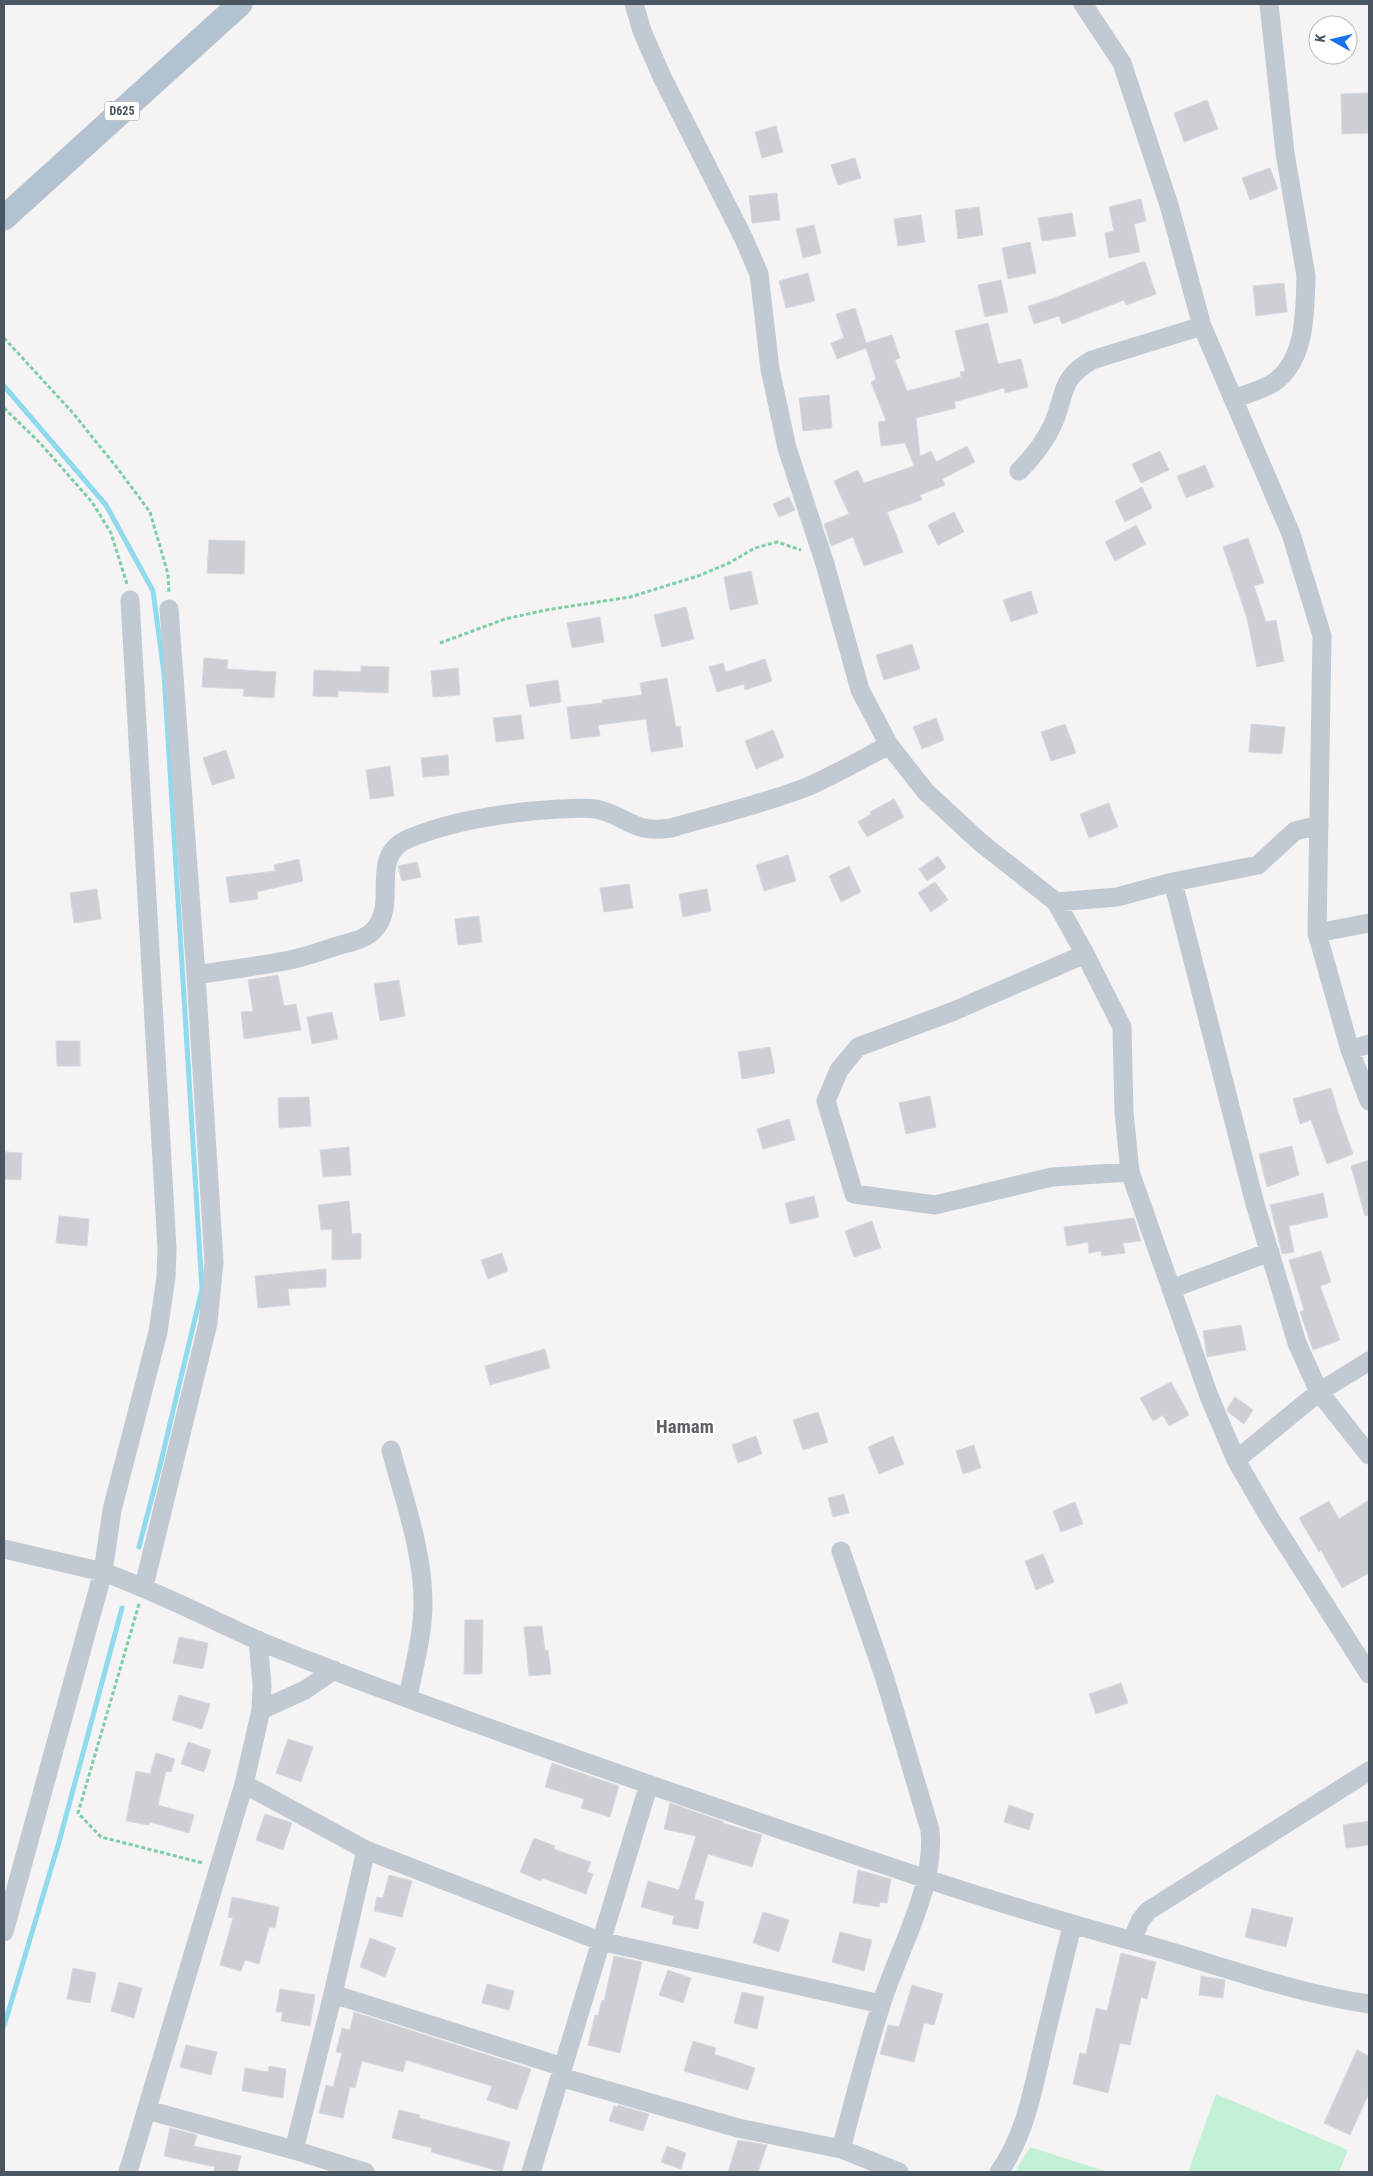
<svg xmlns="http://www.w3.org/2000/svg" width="1373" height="2176" font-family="'Roboto Condensed',sans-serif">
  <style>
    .green { fill: #c3f1d5 }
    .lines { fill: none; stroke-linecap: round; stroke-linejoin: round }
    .stream { stroke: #90daee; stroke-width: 5 }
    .building { fill: #cdcfd5; stroke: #d7d9de }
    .path { stroke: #7ad0a6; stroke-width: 3; stroke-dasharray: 4 2.5; stroke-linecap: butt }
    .minor { stroke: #c1cad2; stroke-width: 19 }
    .major { stroke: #b3c2d1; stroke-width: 25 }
    .labels { text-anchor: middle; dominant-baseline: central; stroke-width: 4.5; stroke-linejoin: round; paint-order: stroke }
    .shield { fill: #fff; stroke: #808990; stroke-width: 1 }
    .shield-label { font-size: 12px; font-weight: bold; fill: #4a5661 }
    .district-label { font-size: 19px; font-weight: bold; fill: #5f6368; stroke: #fff }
  </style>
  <rect width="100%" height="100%" fill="#f5f3f3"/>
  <!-- green -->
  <path class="green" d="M1216,2094L1348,2150L1339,2172H1188Z
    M1030,2147L1108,2172H1015Z"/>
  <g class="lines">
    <!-- stream -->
    <path class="stream" d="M4,386L106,505L153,591L164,673L202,1289L158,1474L139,1547
      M4,2026L59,1842L122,1608"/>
  </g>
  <!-- building -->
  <path class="building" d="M1369,93V133L1342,134L1341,94Z
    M1207,100L1218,129L1184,142L1174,113Z
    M776,126L783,152L762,158L755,132Z
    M855,158L861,178L838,185L831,165Z
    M1270,168L1278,189L1250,200L1242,178Z
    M777,193L780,220L752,223L749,196Z
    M1141,199L1146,221L1134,224L1140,252L1109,258L1105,233L1114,231L1109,207Z
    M979,207L983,235L958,239L955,210Z
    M1072,213L1076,236L1042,241L1038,218Z
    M921,215L925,242L898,246L894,219Z
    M814,225L821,253L803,258L796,229Z
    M1030,242L1036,273L1008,279L1002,248Z
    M1142,262H1145L1156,294L1126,305L1124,300L1062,324L1059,316L1034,324L1028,306L1052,299Z
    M808,273L815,301L786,308L779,281Z
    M1001,280L1008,312L985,317L978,285Z
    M1284,283L1287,312L1256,316L1253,286Z
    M855,308L866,343L892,335L900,358L895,360L907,391L961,377L960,372L965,371L955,331L988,323L998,364L1021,359L1028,387L1005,393L1004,388L954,402L956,408L916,418L920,456L931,451L936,462L967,446L975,462L942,479L945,485L920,495L922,500L887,512L903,552L864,566L853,537L831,546L824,524L849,514L834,481L858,470L864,483L914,466L905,443L881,446L878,422L886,421L871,382L876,379L866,348L837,359L831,343L844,338L836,314Z
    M829,395L832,428L803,431L799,398Z
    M1160,451L1169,470L1141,483L1132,464Z
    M1205,465L1214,487L1186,498L1177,476Z
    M1142,487L1152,508L1125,522L1115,501Z
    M789,497L795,510L779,517L773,504Z
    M954,512L964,532L938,545L928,525Z
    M1136,525L1146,544L1115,561L1105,542Z
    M1248,538L1264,583L1254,586L1266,622L1276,620L1284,661L1257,667L1247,618L1223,547Z
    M209,540L245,541L244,574L207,573Z
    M751,571L758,604L730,610L724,577Z
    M1031,591L1038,613L1011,622L1003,600Z
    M686,607L694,639L662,647L654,615Z
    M600,617L604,642L572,648L567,623Z
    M912,644L920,669L884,680L876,655Z
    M204,658L228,660L227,669L276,672L274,698L243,696L244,689L202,687Z
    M765,659L772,681L745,690L744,684L717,692L709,667L723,663L726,672Z
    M361,666L389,667L388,693L338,691V697L313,696L314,670L361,672Z
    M458,668L460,695L433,697L431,671Z
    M667,678L676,727L680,726L683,747L651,752L646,719L598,725L600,736L571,739L567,707L603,703L602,700L642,695L640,683Z
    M558,680L561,702L530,707L526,685Z
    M521,715L524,739L496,742L493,718Z
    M936,718L944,740L922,749L913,727Z
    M1065,724L1076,753L1051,761L1041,732Z
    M1251,724L1285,727L1282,754L1249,752Z
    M773,730L784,757L756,769L745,741Z
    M226,750L235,778L212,785L203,758Z
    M448,755L449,775L423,777L421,758Z
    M390,766L394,796L370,799L366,770Z
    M894,799L904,817L867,837L858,822L871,814L870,812Z
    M1109,803L1118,827L1089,838L1080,814Z
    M788,855L796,881L764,891L756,865Z
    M938,856L946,868L927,881L919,869Z
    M299,859L303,881L257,892L258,899L230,903L226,877L275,871L274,865Z
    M417,862L421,877L402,881L398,866Z
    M849,866L861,892L841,902L829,876Z
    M935,882L948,900L931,912L918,893Z
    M629,884L633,908L604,912L600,888Z
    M97,889L101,919L74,923L70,893Z
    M707,889L711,911L683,917L679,894Z
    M479,916L482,942L458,945L455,919Z
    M278,975L284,1006L296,1004L301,1030L244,1039L241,1012L253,1011L248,980Z
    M399,980L405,1016L380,1021L374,984Z
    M332,1012L338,1039L312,1044L307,1017Z
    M56,1041H80V1066H57Z
    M770,1047L775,1073L742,1079L738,1052Z
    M1331,1088L1338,1112L1353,1154L1327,1164L1311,1120L1300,1124L1293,1099Z
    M930,1096L936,1127L906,1134L899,1103Z
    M309,1097L311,1126L279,1128L278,1098Z
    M789,1119L795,1140L763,1149L757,1129Z
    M1292,1146L1299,1175L1267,1187L1259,1154Z
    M349,1147L351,1175L323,1177L320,1150Z
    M4,1152L22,1153L21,1180L4,1179Z
    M1369,1160V1215L1365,1216L1351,1166Z
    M1323,1193L1328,1217L1289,1226L1294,1252L1282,1254L1270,1205Z
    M814,1196L819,1217L790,1224L785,1203Z
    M349,1201L352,1234L361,1233V1259L332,1260V1229L321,1230L318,1205Z
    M59,1216L89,1219L87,1246L56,1243Z
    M1134,1218L1141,1241L1123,1243L1125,1253L1102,1256L1101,1251L1089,1253L1088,1242L1067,1246L1064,1227Z
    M872,1221L881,1248L854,1257L845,1231Z
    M1321,1251L1331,1282L1320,1286L1340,1340L1313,1350L1300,1312L1304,1310L1289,1260Z
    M502,1253L508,1271L488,1279L481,1260Z
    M326,1269V1287L288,1289L290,1305L258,1308L255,1276Z
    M1241,1325L1246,1350L1207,1357L1203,1331Z
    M545,1349L550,1368L490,1385L485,1366Z
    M1171,1382L1189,1415L1169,1426L1163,1415L1153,1421L1140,1398Z
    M1235,1397L1253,1410L1244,1424L1228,1412L1227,1409Z
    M818,1412L828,1442L803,1450L793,1420Z
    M756,1436L762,1454L738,1463L732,1445Z
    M893,1436L904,1464L879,1474L868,1447Z
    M974,1445L981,1468L963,1474L956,1451Z
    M844,1494L849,1513L833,1517L828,1498Z
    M1369,1500V1573L1342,1588L1321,1550L1319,1552L1299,1518L1329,1501L1339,1519Z
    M1075,1502L1083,1524L1061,1532L1053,1511Z
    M1043,1554L1054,1582L1036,1590L1025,1561Z
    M465,1620H483L482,1674H464Z
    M542,1626L545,1651L548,1650L551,1674L529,1676L524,1627Z
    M179,1637L208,1643L203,1669L173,1663Z
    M1121,1683L1128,1703L1096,1714L1089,1694Z
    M179,1695L210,1704L202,1729L172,1720Z
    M288,1739L313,1747L301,1782L276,1773Z
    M188,1742L211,1750L204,1772L181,1764Z
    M156,1753L175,1759L171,1772L166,1771L158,1805L194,1815L189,1833L150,1822L149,1825L126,1821L136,1771L150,1774Z
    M552,1763L619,1786L610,1817L581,1808L584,1799L545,1787Z
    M670,1803L724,1822L723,1823L762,1835L752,1867L708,1854L694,1899L704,1902L698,1929L672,1924L674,1916L641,1907L648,1881L679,1890L696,1836L664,1829Z
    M1009,1805L1034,1814L1029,1830L1004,1822Z
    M265,1814L292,1823L283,1850L256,1840Z
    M1369,1821V1845L1346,1848L1343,1825Z
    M534,1838L555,1846L554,1849L591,1862L587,1872L593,1874L586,1894L542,1878L541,1881L520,1872Z
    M858,1870L891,1879L887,1903L880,1902L879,1907L853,1903Z
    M389,1875L412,1881L402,1917L374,1911L377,1897L383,1898Z
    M232,1897L279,1907L275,1928L269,1927L259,1964L245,1960L241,1971L220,1965L233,1918L228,1917Z
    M1252,1908L1293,1918L1286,1947L1245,1937Z
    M763,1912L789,1920L779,1952L753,1943Z
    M840,1932L872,1940L864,1971L832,1962Z
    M370,1938L396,1948L385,1977L360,1967Z
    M1121,1953L1156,1962L1147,1999L1141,1997L1130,2045L1120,2043L1108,2093L1073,2084L1080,2053L1086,2054L1096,2008L1107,2011Z
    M614,1956L642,1962L620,2053L588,2045L595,2015L598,2016L602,2000L604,2001Z
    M73,1968L96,1973L90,2003L67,1999Z
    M668,1970L691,1978L683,2003L659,1995Z
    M1201,1976L1225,1980L1223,1998L1199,1995Z
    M119,1982L142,1988L134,2018L111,2011Z
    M487,1984L514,1991L509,2010L482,2003Z
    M912,1985L943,1994L934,2025L924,2023L914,2062L880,2054L888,2025L899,2027Z
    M280,1989L315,1995L310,2026L281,2021L283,2012H276Z
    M742,1992L764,1997L757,2029L734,2023Z
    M354,2012L531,2069L517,2110L487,2100L492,2086L406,2060L403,2072L362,2061L355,2088L350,2087L343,2118L319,2113L326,2085L333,2087L342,2053L336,2052L342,2028L350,2030Z
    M693,2041L716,2048L714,2054L755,2068L748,2090L684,2071Z
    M186,2045L217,2052L211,2075L180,2067Z
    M1357,2050L1369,2056V2093L1350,2135L1324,2123Z
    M269,2066L286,2069L283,2098L242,2091L245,2068L268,2072Z
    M618,2105L649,2114L643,2131L609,2121L614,2106L618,2107Z
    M399,2110L420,2115L419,2118L510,2142L502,2172L431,2152L432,2148L392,2138Z
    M170,2128L197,2135L194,2146L241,2156L237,2172H213L215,2167L164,2156Z
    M738,2140L767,2145L758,2172H728Z
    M667,2146L686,2153L681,2169L661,2162Z"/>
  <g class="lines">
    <!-- path -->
    <path class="path" d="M4,338L73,413L118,469L150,512L168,574L169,594
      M4,408L40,443L92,502L111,533L127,584
      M440,643L505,619L546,610L630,597L698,576L729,563L755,548L777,542L801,550
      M139,1604L78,1813L101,1837L203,1863"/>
    <!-- minor -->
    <path class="minor" d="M634,4L642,31L662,77L743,237L759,274L770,369L787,448L825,564L860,690L889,745L926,792L980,842L1056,902L1085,954L1122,1027L1124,1113L1130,1172L1209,1396L1236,1460L1269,1517L1369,1674
      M1083,4L1122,63L1169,205L1202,326L1291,534L1322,636L1317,933L1350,1050L1369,1101
      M1233,399C1246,394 1262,390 1273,383C1306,361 1305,312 1306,276L1285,153L1269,4
      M1019,471C1033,457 1045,442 1053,424C1066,394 1059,379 1092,360L1202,326
      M1173,882L1255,1204L1297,1343L1319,1392L1369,1455
      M1056,902L1117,897L1173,882L1258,865L1295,831L1319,825
      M1317,933L1369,923
      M1085,954L954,1011L858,1047L839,1070L826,1101L854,1194L935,1205L1052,1177L1130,1172
      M196,975C227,970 259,966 290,960C305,957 321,951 337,946C350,942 365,940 374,930C400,902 366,856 410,838C454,820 511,812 558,809C571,809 584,807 596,809C628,816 632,834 671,828C716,815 763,804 807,787C835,775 862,759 889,745
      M1350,1050L1369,1044
      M1171,1289L1270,1252
      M391,1450C404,1500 423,1551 423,1603C423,1635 414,1666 408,1697
      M1236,1460L1319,1392L1369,1361
      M4,1549L103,1572L112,1510L158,1332L166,1277L167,1249L130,600
      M841,1551L885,1679L930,1830C936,1888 898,1950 881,2005C866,2052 854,2101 841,2149
      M144,1586L208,1323L214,1262L196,975L169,609
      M261,1710L305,1690L334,1670
      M244,1784L366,1850L600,1941L881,2004
      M4,1932L103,1572C156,1591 206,1617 257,1640C282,1651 307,1660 332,1670C468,1722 606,1770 744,1817C872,1861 999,1905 1129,1940C1209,1961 1287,1992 1369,2004
      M1132,1941L1140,1921L1148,1911L1369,1771
      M333,1994L563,2067
      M560,2077L738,2128L841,2149L899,2172
      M147,2110L294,2150L365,2172
      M294,2150L333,1994L366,1850
      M128,2172L244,1784L261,1710L262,1685L258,1640
      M531,2172L649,1784
      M999,2172C1025,2136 1033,2089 1043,2046C1053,2006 1062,1966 1072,1926"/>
    <!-- major -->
    <path class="major" d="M4,218L240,4"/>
  </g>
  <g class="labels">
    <!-- shield labels -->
    <rect class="shield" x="104.5" y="101.5" width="35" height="19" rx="4"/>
    <g class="shield-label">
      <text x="122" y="111">D625</text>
    </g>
    <!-- district labels -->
    <g class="district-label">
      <text x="685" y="1426">Hamam</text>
    </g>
  </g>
  <!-- border -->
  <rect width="1373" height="2176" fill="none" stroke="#4a5661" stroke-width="10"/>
  <!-- north arrow -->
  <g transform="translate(1333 40) rotate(278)"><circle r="24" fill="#ffffff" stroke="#b7bbc0"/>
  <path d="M0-4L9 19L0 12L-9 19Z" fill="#1a73e8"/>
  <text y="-8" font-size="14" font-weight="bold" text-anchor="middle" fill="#4a5661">K</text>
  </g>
</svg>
